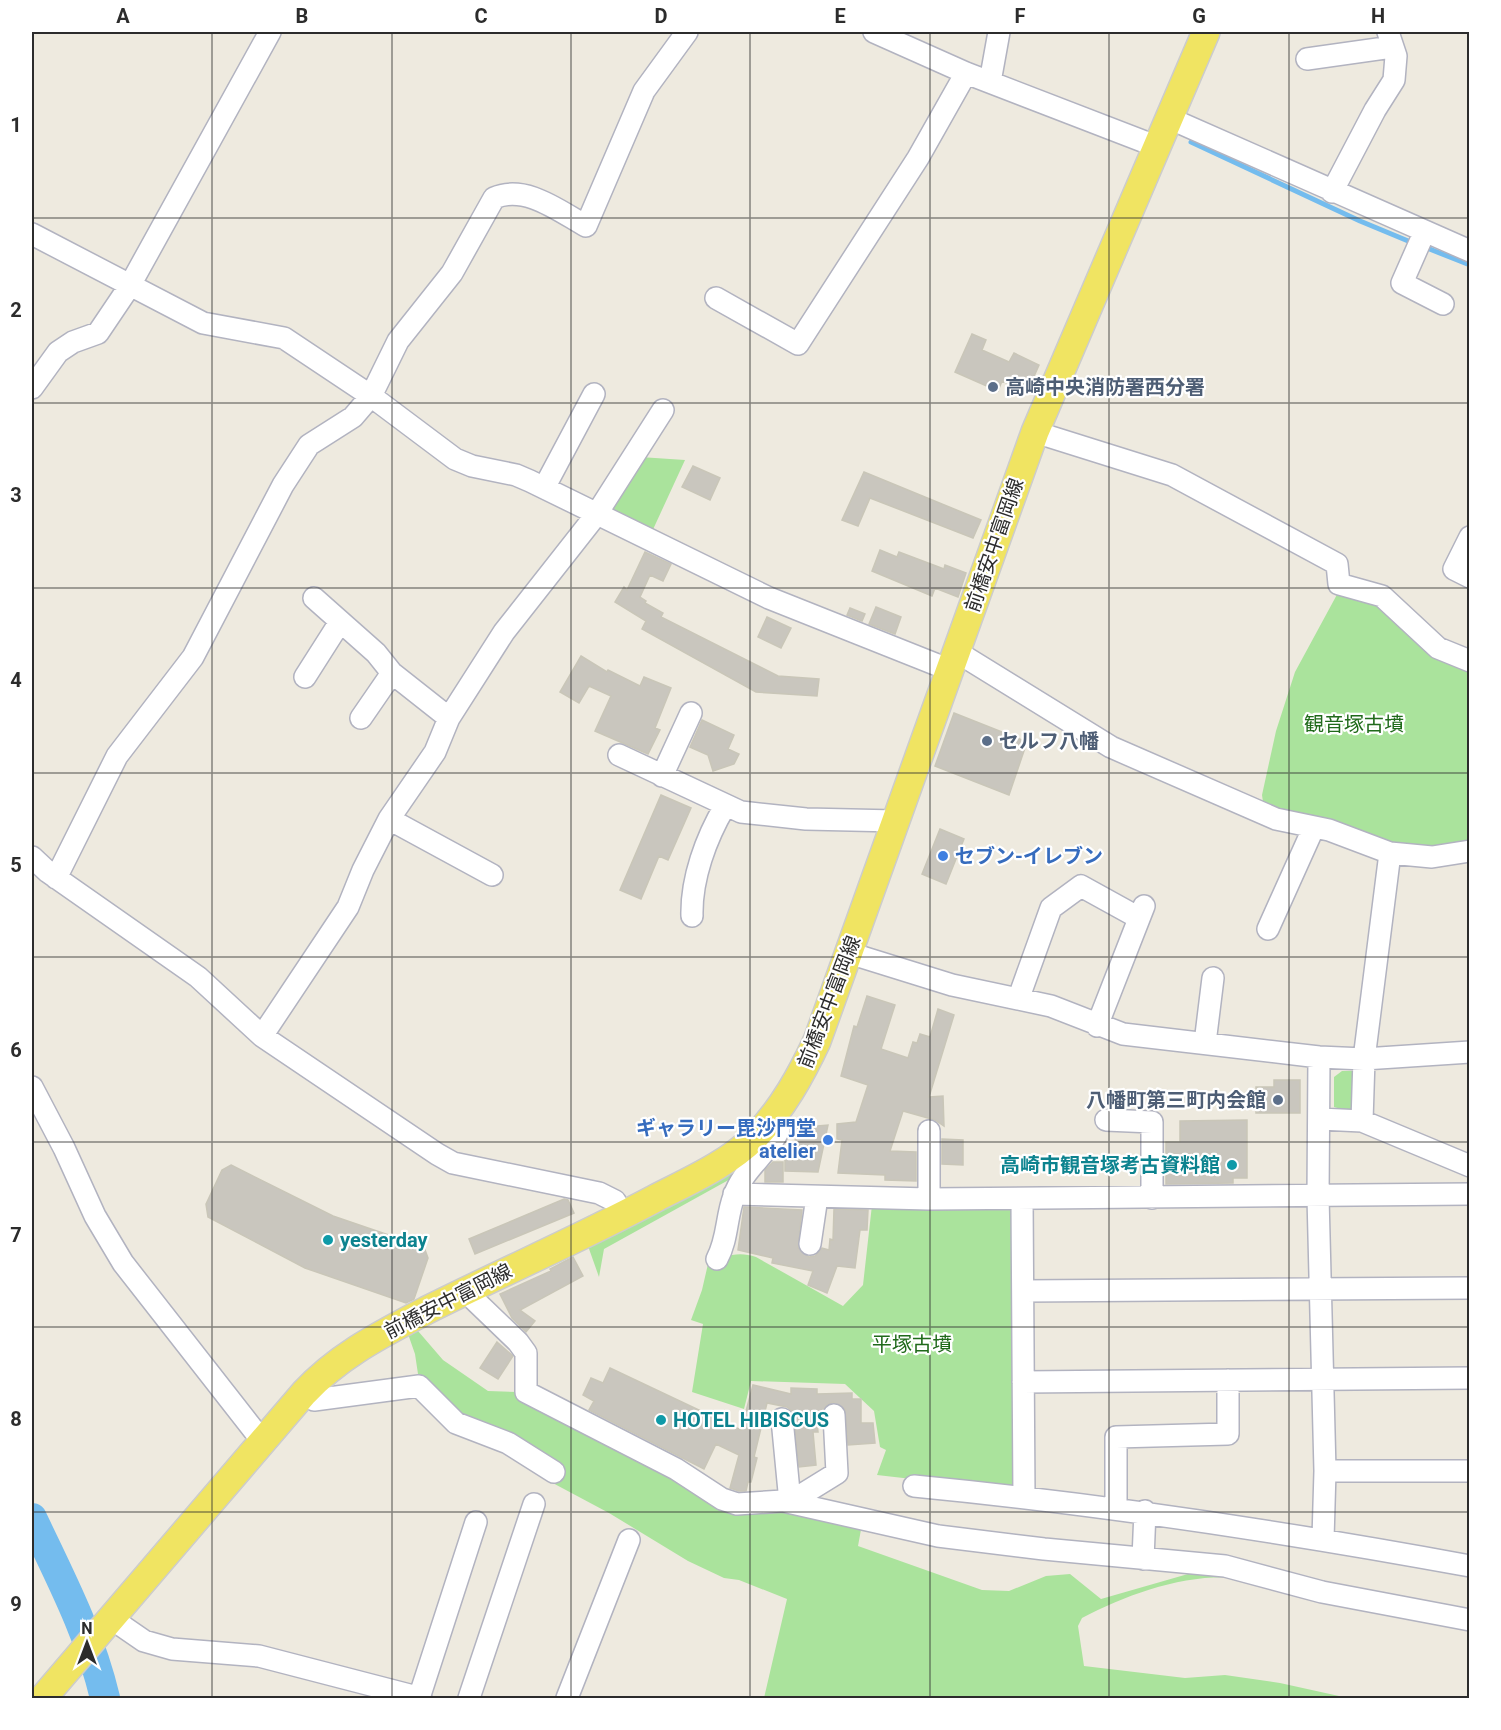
<svg xmlns="http://www.w3.org/2000/svg" width="1501" height="1730" font-family="Roboto,'Noto Sans JP',sans-serif">
  <style>
    .green { fill: #aae39c }
    .lines { fill: none; stroke-linecap: round; stroke-linejoin: round }
    .stream { stroke: #74bcee; stroke-width: 5 }
    .river { stroke: #74bcee; stroke-width: 30 }
    .building { fill: #c9c6be; stroke: #c9c6b8; stroke-width: 1.5 }
    .minor-casing { stroke: #b2b3c0; stroke-width: 24 }
    .major-casing { stroke: #ccc; stroke-width: 30 }
    .minor { stroke: #fff; stroke-width: 21 }
    .major { stroke: #f0e462; stroke-width: 27 }
    .grid { fill: none; stroke: #2c2c2c; stroke-width: 1.5; stroke-opacity: 0.55 }
    .service-dot { fill: #5c6f8a; stroke: #fff; stroke-width: 2 }
    .shop-dot { fill: #3f7fe0; stroke: #fff; stroke-width: 2 }
    .culture-dot { fill: #0f9aa8; stroke: #fff; stroke-width: 2 }
    .labels { text-anchor: middle; dominant-baseline: central; stroke-width: 4.5; stroke-linejoin: round; paint-order: stroke }
    .service-label { font-size: 20px; font-weight: bold; fill: #4e5e75; stroke: #fff; text-anchor: start }
    .street-label { font-size: 20px; fill: #2c2c2c; stroke: #fff }
    .park-label { font-size: 20px; fill: #206a1b; stroke: #fff }
    .shop-label { font-size: 20px; font-weight: bold; fill: #366cbe; stroke: #fff; text-anchor: start }
    .culture-label { font-size: 20px; font-weight: bold; fill: #0d838f; stroke: #fff; text-anchor: start }
    .neatline { fill: none; stroke: #2c2c2c; stroke-width: 2 }
    .grid-label { font-size: 20px; text-anchor: middle; font-weight: bold; fill: #2c2c2c }
  </style>
  <rect width="100%" height="100%" fill="#eeeadf"/>
  <!-- green -->
  <path class="green" d="M640,457L685,460L650,536L603,512Z
    M1340,589L1375,598L1469,668V845C1406,861 1320,829 1263,802L1262,795L1276,731L1295,672Z
    M1342,1071H1358L1352,1112L1334,1107V1077Z
    M752,1154L734,1177L604,1249L599,1277L588,1246Z
    M1003,1204L1018,1215V1483L1008,1490L877,1475L886,1450L880,1447L874,1411L845,1384L751,1381L744,1409L692,1392L703,1324L691,1320L702,1290L708,1264C724,1256 738,1251 756,1257L843,1306L863,1285L872,1205Z
    M418,1331L443,1360L488,1391L517,1392L767,1509L862,1524L858,1546L982,1590L1009,1591L1046,1576L1070,1574L1101,1599L1195,1572L1239,1578C1186,1573 1128,1594 1082,1618L1078,1626L1084,1666L1185,1678L1225,1675L1280,1683L1348,1698H1406H764L787,1599L739,1580L724,1578L688,1561L609,1513L549,1481L557,1470L457,1418L418,1374L415,1354L408,1334Z"/>
  <g class="lines">
    <!-- stream -->
    <path class="stream" d="M1191,142L1360,221L1413,243
      M1422,246L1470,265"/>
    <!-- river -->
    <path class="river" d="M32,1518C60,1577 90,1634 105,1698"/>
  </g>
  <!-- building -->
  <path class="building" d="M972,334L986,340L982,350L1009,362L1014,353L1039,365L1027,392L1002,381L998,391L955,372Z
    M693,466L720,478L710,500L682,487Z
    M864,472L981,520L973,538L870,498L858,526L842,520Z
    M880,550L897,557L899,552L944,569L945,565L966,573L958,597L935,588L932,596L872,571Z
    M645,552L671,564L663,581L650,575L640,597L646,601L645,603L663,613L661,617L778,676L819,679L817,696L756,692L642,629L646,621L615,602L624,587L627,590Z
    M876,607L901,617L895,634L869,624Z
    M850,608L865,614L862,621L847,615Z
    M767,617L791,628L781,648L758,637Z
    M581,656L607,672L608,670L640,686L644,677L671,688L655,728L660,730L648,754L595,731L611,696L589,686L579,703L560,692Z
    M954,713L1027,742L1009,795L935,766Z
    M702,720L734,735L728,749L739,754L734,764L713,771L708,755L690,747Z
    M661,795L691,808L668,860L659,856L641,899L620,890Z
    M940,829L964,839L946,884L922,874Z
    M867,996L895,1005L881,1049L908,1058L913,1042L917,1043L920,1034L930,1037L938,1009L954,1015L929,1097L943,1096L944,1126L935,1120L903,1111L890,1151L916,1152V1181L885,1180V1175L838,1173L842,1140L837,1139V1124L856,1122L868,1085L841,1076L854,1026L857,1027Z
    M1274,1080H1300V1113H1256V1087H1274Z
    M1247,1120V1178H1233V1183L1166,1184V1142H1180V1121Z
    M828,1125L818,1172L785,1171V1155L797,1156L794,1128Z
    M942,1139L963,1140V1165L942,1164Z
    M773,1162H783V1182H765V1170Z
    M231,1165L333,1216L424,1247L428,1258L414,1299L406,1303L305,1268L208,1217L206,1204L222,1170Z
    M564,1199L568,1200L574,1213L475,1254L469,1239Z
    M744,1207L802,1210L798,1248L809,1257L815,1256L822,1248L829,1250L830,1239L833,1240L834,1209L868,1210L867,1230H860L855,1268L837,1266L827,1293L808,1285L813,1271L772,1263L773,1258L738,1250Z
    M573,1257L583,1276L520,1310L535,1321L526,1332L512,1318L500,1294L551,1271L550,1269Z
    M497,1342L513,1356L498,1379L480,1368Z
    M610,1368L741,1430L753,1385L791,1394V1388L817,1389V1394L852,1393V1399H861V1423H873L875,1443L848,1445L845,1409L833,1402L827,1405L822,1412H816L818,1432H813L816,1465L799,1467L793,1412L787,1407L767,1403L754,1457L757,1458L751,1482H748L746,1491H739L730,1488L739,1455L716,1444L704,1469L589,1410L594,1401L583,1395L591,1378L603,1383Z"/>
  <g class="lines">
    <defs>
      <path id="minor" d="M874,32L966,73L1158,147
        M1307,59L1392,47
        M990,82L999,32
        M1171,119L1470,251
        M1332,192L1375,110L1394,80L1396,56L1388,32
        M1424,233L1402,283L1443,304
        M32,234L203,323L284,338L371,396L455,459L472,466L516,475L530,481L769,598L950,670
        M716,298L798,344L918,158L966,73
        M32,388L58,352L73,342L98,333L129,287L270,32
        M1035,432L1172,475L1337,564L1339,584L1382,596L1438,648L1470,661
        M544,488L594,394
        M1470,537L1454,569L1470,577
        M314,598L376,653L392,673L449,718
        M957,652L1111,747L1276,819L1329,830L1390,853L1432,857L1470,851
        M305,677L340,622
        M361,718L392,673
        M619,755L741,812L806,819L896,821
        M662,776L691,713
        M32,857L48,872L198,977L262,1036L437,1154L453,1163L599,1193L615,1201L623,1216
        M492,875L389,819L435,752L449,718L504,632L596,515L663,410
        M56,878L117,756L193,657L283,485L309,445L353,417L371,396L398,341L452,273L494,198C525,184 559,211 586,226L644,91L687,32
        M692,916C691,879 706,838 725,806
        M1268,929L1313,829
        M849,953L952,985L1051,1006L1123,1034L1319,1057L1364,1059L1470,1052
        M1019,997L1051,908L1081,886L1139,918
        M1097,1026L1144,906
        M262,1036L348,907L363,870L389,819
        M1205,1043L1213,978
        M1319,1057L1318,1197L1325,1471L1323,1539
        M32,1087L64,1148L95,1216L123,1263L263,1442
        M1320,1119L1362,1121L1470,1166
        M1106,1120L1152,1122V1198
        M1362,1121L1364,1059L1390,853
        M734,1194L929,1199L1470,1194
        M929,1199V1131
        M1022,1199L1024,1497
        M810,1244L817,1197
        M717,1259C728,1239 726,1217 734,1196C743,1169 767,1155 779,1130L772,1118
        M465,1291L518,1342L526,1353V1392L676,1469L722,1499L737,1504L783,1501L938,1536L1044,1549L1225,1566L1322,1592L1470,1620
        M1024,1291L1470,1288
        M1023,1382L1470,1378
        M304,1393L314,1400L419,1386L456,1423L508,1443L554,1472
        M782,1419L790,1502L837,1473L834,1415
        M1325,1471H1470
        M914,1486C1101,1504 1285,1532 1470,1566
        M1116,1508V1437L1228,1434V1380
        M1143,1559L1145,1511
        M112,1619L144,1641L172,1649L259,1656L421,1698
        M419,1698L476,1522
        M469,1698L534,1504
        M567,1698L629,1540"/>
      <path id="major" d="M43,1698L304,1393C339,1355 382,1334 427,1310C503,1272 581,1238 656,1198C691,1180 728,1164 756,1136C783,1108 801,1075 817,1041L1035,432L1206,32"/>
    </defs>
    <!-- minor casing -->
    <use href="#minor" class="minor-casing"/>
    <!-- major casing -->
    <use href="#major" class="major-casing"/>
    <!-- minor -->
    <use href="#minor" class="minor"/>
    <!-- major -->
    <use href="#major" class="major"/>
  </g>
  <!-- grid -->
  <path class="grid" d="M212,32V1698M392,32V1698M571,32V1698M750,32V1698M930,32V1698M1109,32V1698M1289,32V1698M32,218H1470M32,403H1470M32,588H1470M32,773H1470M32,957H1470M32,1142H1470M32,1327H1470M32,1512H1470"/>
  <!-- markers -->
  <g class="service-dot">
    <circle cx="993" cy="387" r="6"/>
    <circle cx="987" cy="741" r="6"/>
    <circle cx="1278" cy="1100" r="6"/>
  </g>
  <g class="shop-dot">
    <circle cx="943" cy="856" r="6"/>
    <circle cx="828" cy="1140" r="6"/>
  </g>
  <g class="culture-dot">
    <circle cx="1232" cy="1165" r="6"/>
    <circle cx="328" cy="1240" r="6"/>
    <circle cx="661" cy="1420" r="6"/>
  </g>
  <g class="labels">
    <!-- service labels -->
    <g class="service-label">
      <text x="1005" y="387">高崎中央消防署西分署</text>
      <text x="999" y="741">セルフ八幡</text>
      <text x="1266" y="1100" text-anchor="end">八幡町第三町内会館</text>
    </g>
    <!-- street labels -->
    <g class="street-label">
      <text transform="translate(994 545) rotate(-71)">前橋安中富岡線</text>
      <text transform="translate(829 1002) rotate(-69)">前橋安中富岡線</text>
      <text transform="translate(448 1301) rotate(-27)">前橋安中富岡線</text>
    </g>
    <!-- park labels -->
    <g class="park-label">
      <text x="1354" y="724">観音塚古墳</text>
      <text x="912" y="1344">平塚古墳</text>
    </g>
    <!-- shop labels -->
    <g class="shop-label">
      <text x="955" y="856">セブン-イレブン</text>
      <text x="816" y="1128" text-anchor="end">ギャラリー毘沙門堂<tspan x="816" dy="23">atelier</tspan></text>
    </g>
    <!-- culture labels -->
    <g class="culture-label">
      <text x="1220" y="1165" text-anchor="end">高崎市観音塚考古資料館</text>
      <text x="340" y="1240">yesterday</text>
      <text x="673" y="1420">HOTEL HIBISCUS</text>
    </g>
  </g>
  <!-- border -->
  <rect width="1501" height="1730" fill="none" stroke="#ffffff" stroke-width="66"/>
  <!-- north arrow -->
  <g transform="translate(87 1643)" stroke="#ffffff" stroke-width="4.5" paint-order="stroke">
  <path d="M0-4.5L10 22L0 15L-10 22Z" fill="#2c2c2c"/>
  <text y="-9" font-size="16" font-weight="bold" text-anchor="middle" fill="#2c2c2c">N</text>
  </g>
  <rect x="33" y="33" width="1435" height="1664" class="neatline"/>
  <g class="grid-label">
    <text x="123" y="23">A</text>
    <text x="302" y="23">B</text>
    <text x="481" y="23">C</text>
    <text x="661" y="23">D</text>
    <text x="840" y="23">E</text>
    <text x="1020" y="23">F</text>
    <text x="1199" y="23">G</text>
    <text x="1378" y="23">H</text>
    <text x="16" y="132">1</text>
    <text x="16" y="317">2</text>
    <text x="16" y="502">3</text>
    <text x="16" y="687">4</text>
    <text x="16" y="872">5</text>
    <text x="16" y="1057">6</text>
    <text x="16" y="1242">7</text>
    <text x="16" y="1426">8</text>
    <text x="16" y="1611">9</text>
  </g>
</svg>
